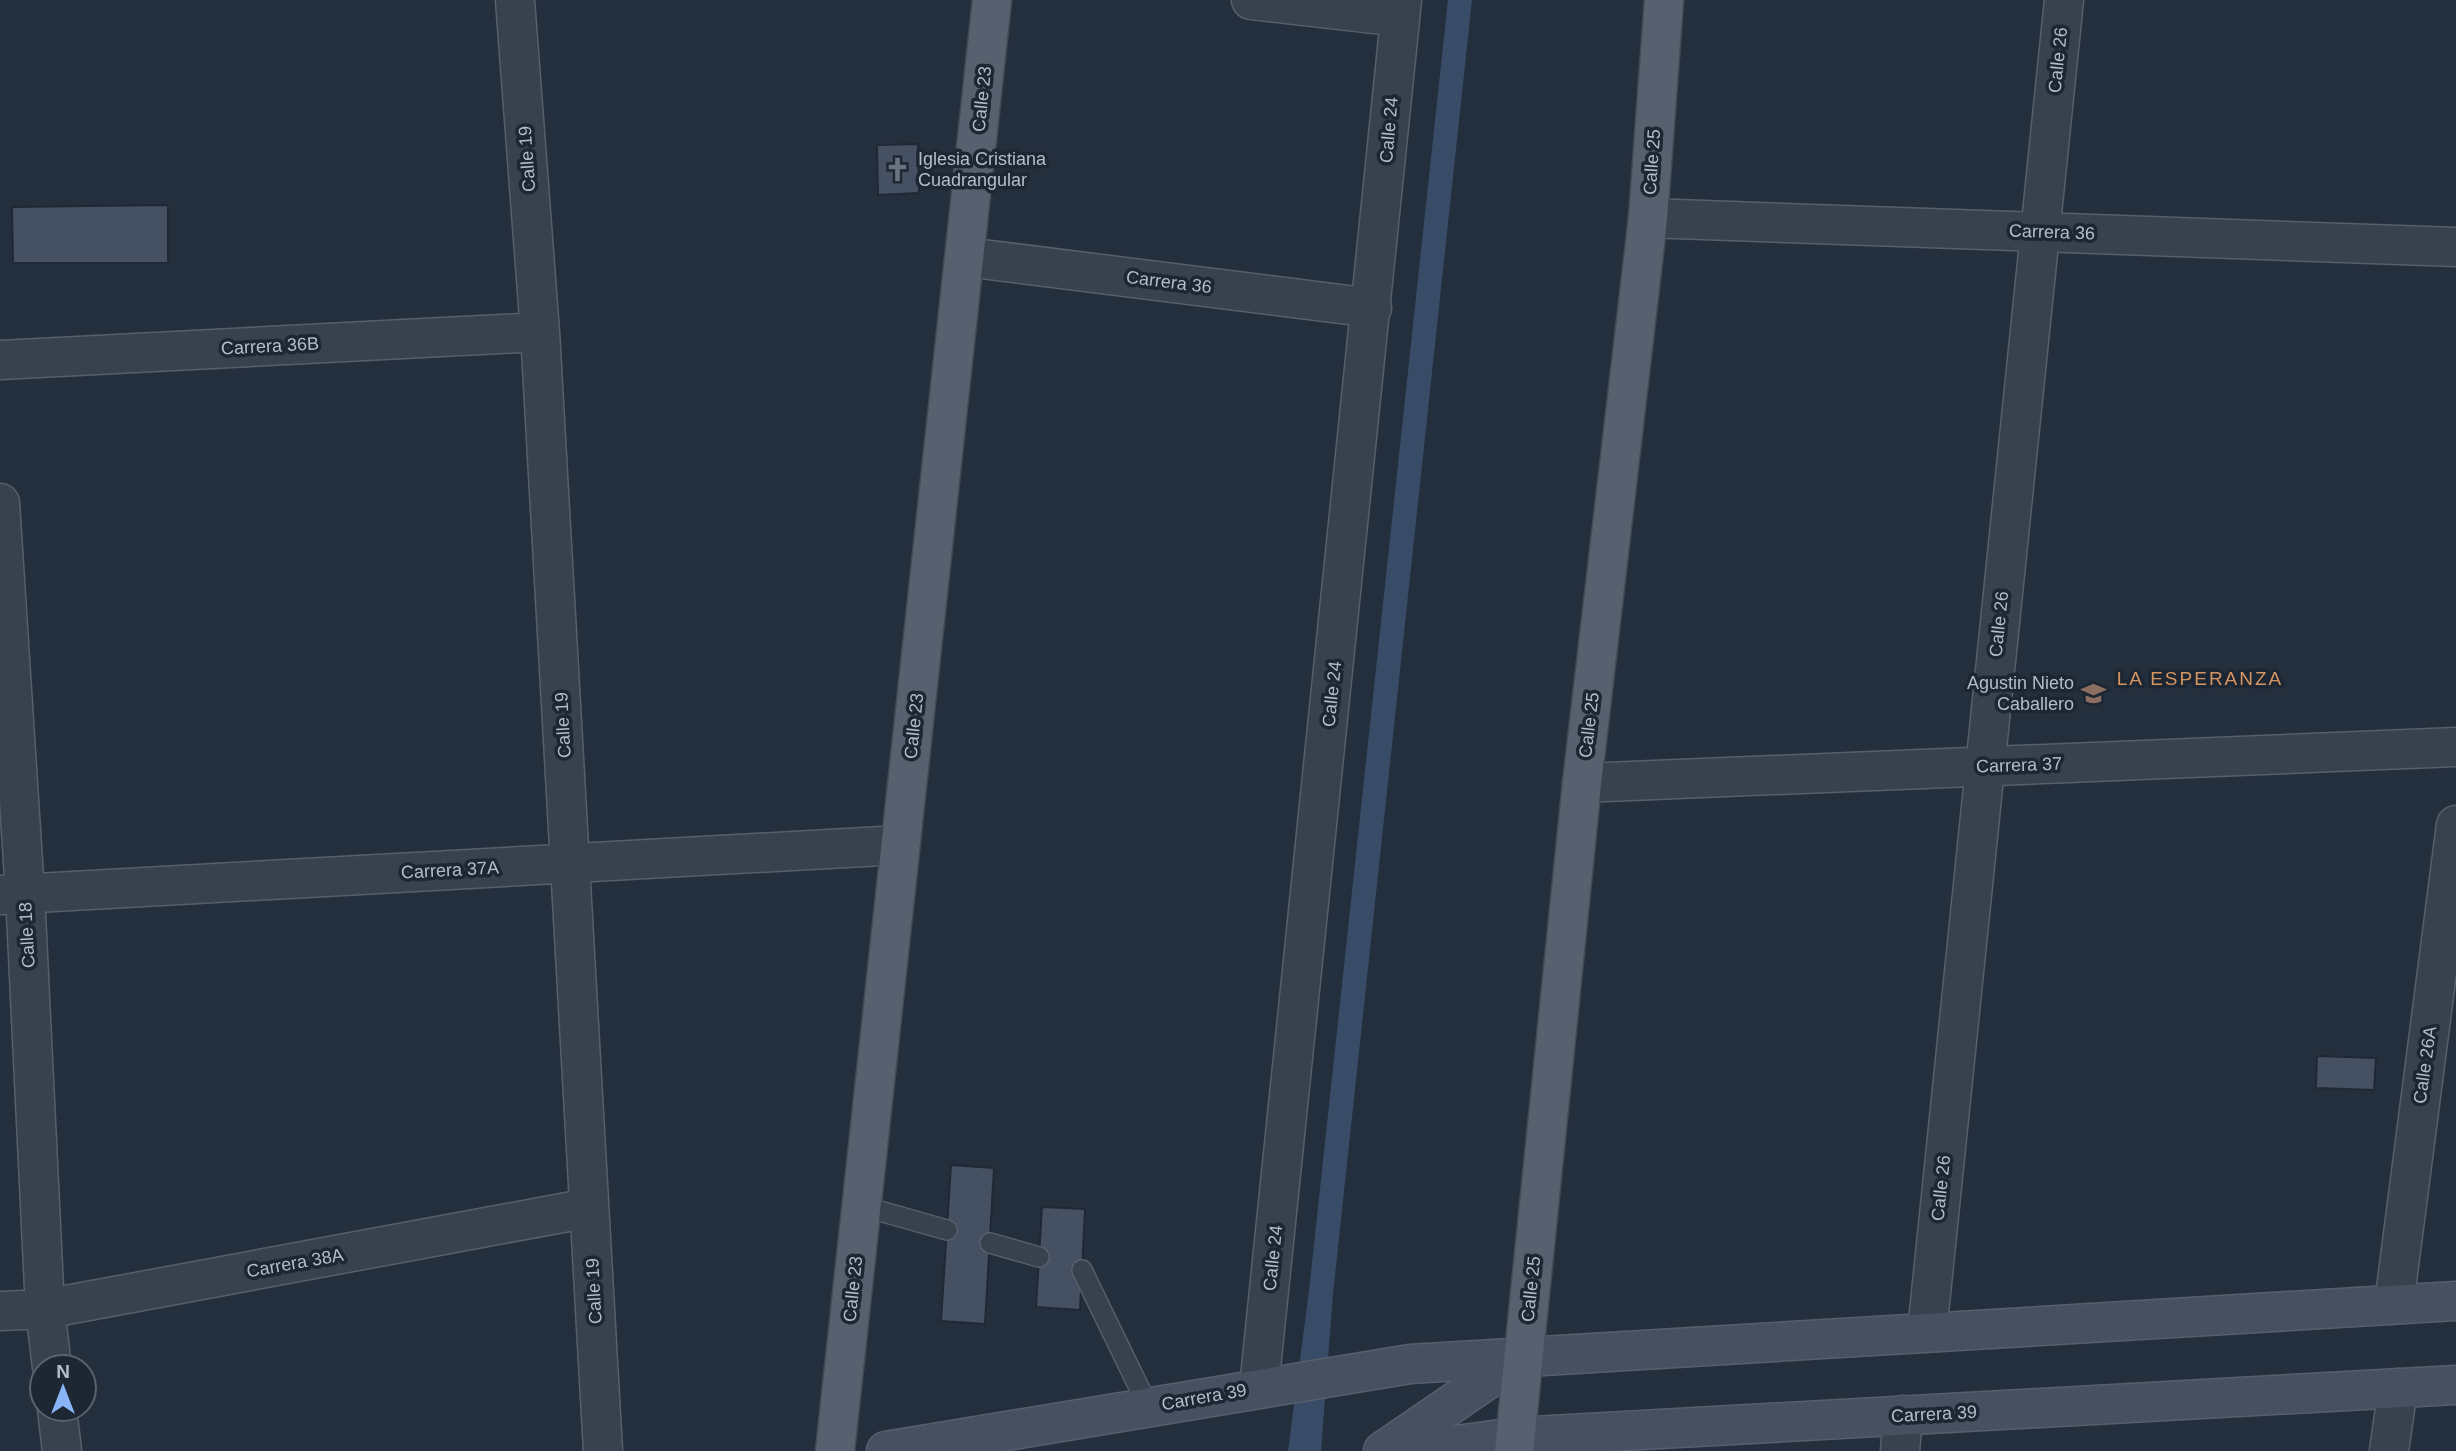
<svg xmlns="http://www.w3.org/2000/svg" width="2456" height="1451" font-family="Helvetica,sans-serif">
  <style>
    .water { fill: #394c67 }
    .building { fill: #455162; stroke: #1f2835; stroke-width: 2 }
    .lines { fill: none; stroke-linecap: round; stroke-linejoin: round }
    .lane-casing { stroke: #565f6c; stroke-width: 22 }
    .street-casing { stroke: #565f6c; stroke-width: 41 }
    .secondary-casing { stroke: #565f6c; stroke-width: 41 }
    .primary-casing { stroke: #414a57; stroke-width: 41 }
    .lane { stroke: #38414e; stroke-width: 19 }
    .street { stroke: #38414e; stroke-width: 38 }
    .secondary { stroke: #465061; stroke-width: 38 }
    .primary { stroke: #56606e; stroke-width: 38 }
    .labels { text-anchor: middle; dominant-baseline: central; stroke-width: 7; stroke-linejoin: round; paint-order: stroke }
    .street-label { font-size: 18px; fill: #b4bcc9; stroke: #1d2633 }
    .poi-label { font-size: 18px; fill: #b4bcc9; stroke: #1d2633; text-anchor: start }
    .neighbourhood-label { font-size: 19px; letter-spacing: 2px; fill: #d59563; stroke: #1d2633 }
  </style>
  <rect width="100%" height="100%" fill="#242f3e"/>
  <!-- water -->
  <path class="water" d="M1448,0H1472L1333,1294L1321,1451H1288L1309,1291Z"/>
  <!-- building -->
  <path class="building" d="M918,144L919,193L878,195L877,145Z
    M168,205V263H13L12,207Z
    M2317,1056L2376,1058L2374,1090L2316,1088Z
    M951,1165L994,1168L985,1324L941,1321Z
    M1042,1207L1085,1209L1080,1310L1036,1307Z"/>
  <g class="lines">
    <defs>
      <path id="lane" d="M862,1206L947,1230
        M990,1243L1039,1257
        M1082,1270L1148,1406"/>
      <path id="street" d="M515,0L540,332L603,1451
        M1251,0L1400,17
        M1648,218L2456,247
        M966,257L1372,308
        M0,360L540,332
        M0,503L25,893L45,1309L52,1367
        M1582,783L2456,747
        M0,895L900,845
        M2394,1304L2456,825
        M0,1311L45,1309L589,1208
        M1927,1332L2064,0
        M1259,1387L1402,0
        M57,1409L62,1451
        M1900,1451L1903,1415
        M2389,1451L2398,1388"/>
      <path id="secondary" d="M886,1451L1410,1364L2456,1301
        M1383,1451L1522,1356
        M1413,1451L1515,1437L2456,1385"/>
      <path id="primary" d="M835,1451L992,0
        M1514,1451L1582,783L1648,218L1664,0"/>
    </defs>
    <!-- lane casing -->
    <use href="#lane" class="lane-casing"/>
    <!-- street casing -->
    <use href="#street" class="street-casing"/>
    <!-- secondary casing -->
    <use href="#secondary" class="secondary-casing"/>
    <!-- primary casing -->
    <use href="#primary" class="primary-casing"/>
    <!-- lane -->
    <use href="#lane" class="lane"/>
    <!-- street -->
    <use href="#street" class="street"/>
    <!-- secondary -->
    <use href="#secondary" class="secondary"/>
    <!-- primary -->
    <use href="#primary" class="primary"/>
  </g>
  <!-- icons -->
  <defs>
    <symbol id="church-bare" viewBox="-9 -9 18 18"><path d="M-1.2-6h2.4v3.5h3.3v2.4h-3.3V6h-2.4V-.1h-3.3v-2.4h3.3Z" fill="#6b7280" stroke="#1d2633" stroke-width="2.5" paint-order="stroke"/></symbol>
    <symbol id="school-bare" viewBox="-9 -9 18 18"><path d="M0-5L7-2L0 1L-7-2ZM-4 1L0 2.5L4 1V4Q0 6-4 4Z" fill="#8d6e63" stroke="#1d2633" stroke-width="2.5" paint-order="stroke"/></symbol>
  </defs>
  <g fill-rule="evenodd">
    <use href="#church-bare" x="880" y="152" width="35" height="35"/>
    <use href="#school-bare" x="2076" y="676" width="35" height="35"/>
  </g>
  <g class="labels">
    <!-- street labels -->
    <g class="street-label">
      <text transform="translate(2058 60) rotate(-84)">Calle 26</text>
      <text transform="translate(982 99) rotate(-84)">Calle 23</text>
      <text transform="translate(1389 130) rotate(-85)">Calle 24</text>
      <text transform="translate(527 159) rotate(-94)">Calle 19</text>
      <text transform="translate(1652 162) rotate(-86)">Calle 25</text>
      <text transform="translate(2052 232) rotate(2)">Carrera 36</text>
      <text transform="translate(1169 282) rotate(7)">Carrera 36</text>
      <text transform="translate(270 346) rotate(-3)">Carrera 36B</text>
      <text transform="translate(1999 624) rotate(-84)">Calle 26</text>
      <text transform="translate(1332 694) rotate(-84)">Calle 24</text>
      <text transform="translate(563 725) rotate(-93)">Calle 19</text>
      <text transform="translate(1589 725) rotate(-83)">Calle 25</text>
      <text transform="translate(914 726) rotate(-84)">Calle 23</text>
      <text transform="translate(2019 765) rotate(-2)">Carrera 37</text>
      <text transform="translate(450 870) rotate(-3)">Carrera 37A</text>
      <text transform="translate(27 935) rotate(-93)">Calle 18</text>
      <text transform="translate(2425 1065) rotate(-82)">Calle 26A</text>
      <text transform="translate(1941 1188) rotate(-84)">Calle 26</text>
      <text transform="translate(1273 1258) rotate(-84)">Calle 24</text>
      <text transform="translate(295 1263) rotate(-10)">Carrera 38A</text>
      <text transform="translate(853 1289) rotate(-84)">Calle 23</text>
      <text transform="translate(1531 1289) rotate(-84)">Calle 25</text>
      <text transform="translate(594 1291) rotate(-93)">Calle 19</text>
      <text transform="translate(1204 1397) rotate(-10)">Carrera 39</text>
      <text transform="translate(1934 1414) rotate(-3)">Carrera 39</text>
    </g>
    <!-- poi labels -->
    <g class="poi-label">
      <text x="918" y="159">Iglesia Cristiana<tspan x="918" dy="21">Cuadrangular</tspan></text>
      <text x="2074" y="683" text-anchor="end">Agustin Nieto<tspan x="2074" dy="21">Caballero</tspan></text>
    </g>
    <!-- neighbourhood labels -->
    <g class="neighbourhood-label">
      <text x="2200" y="678">LA ESPERANZA</text>
    </g>
  </g>
  <!-- north arrow -->
  <g transform="translate(63 1388)"><circle r="33" fill="#1d2633" stroke="#59626f" stroke-width="2"/>
  <path d="M0-5L12 26L0 18L-12 26Z" fill="#8ab4f8"/>
  <text y="-10" font-size="19" font-weight="bold" text-anchor="middle" fill="#b4bcc9">N</text>
  </g>
</svg>
